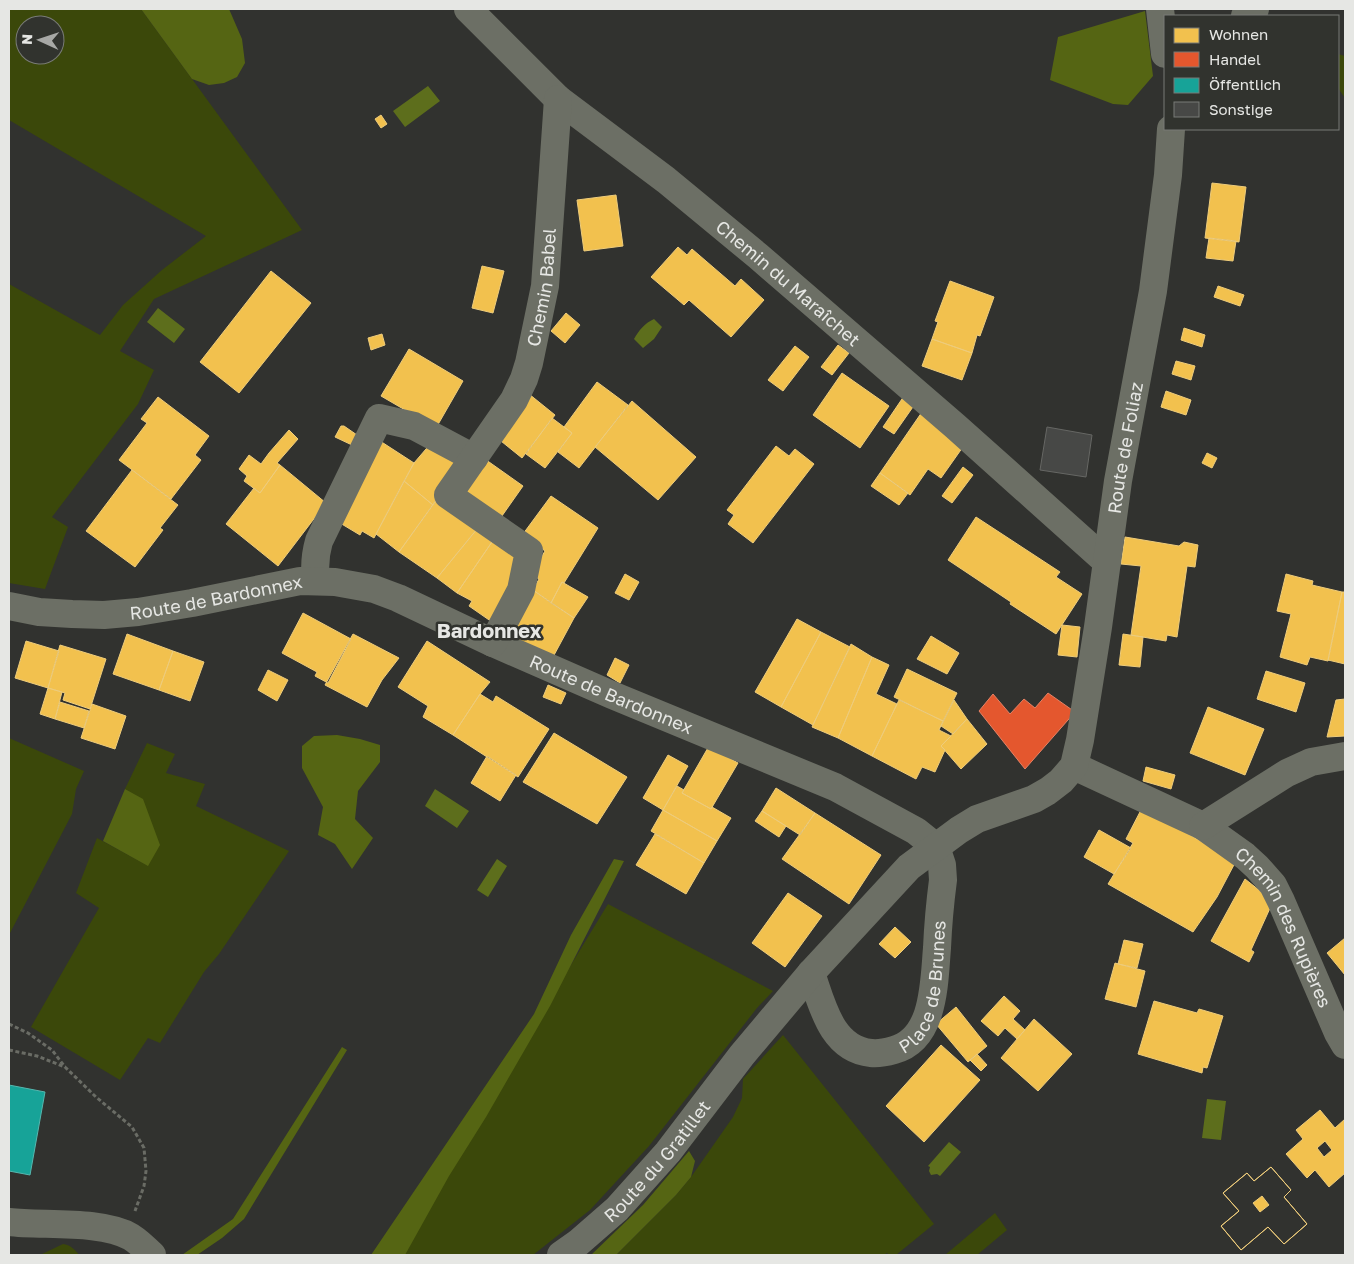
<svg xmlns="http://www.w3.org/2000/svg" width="1354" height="1264" font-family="'Golos Text',sans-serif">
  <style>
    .green { fill: #3b480a; fill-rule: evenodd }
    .forest { fill: #556513 }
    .water { fill: #5d6e1c }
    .homes { fill: #f2c14e; stroke: #eecc7b; fill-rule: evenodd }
    .shops { fill: #e4572e; stroke: #e58265 }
    .public { fill: #17a398; stroke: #55b7af }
    .building { fill: #474846; stroke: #666764 }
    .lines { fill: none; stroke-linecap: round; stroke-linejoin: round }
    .path { stroke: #6a6c65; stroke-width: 3; stroke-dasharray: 4 2.5; stroke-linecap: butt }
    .minor { stroke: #6c6f65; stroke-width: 28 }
    .labels { text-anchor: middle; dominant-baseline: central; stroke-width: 5; stroke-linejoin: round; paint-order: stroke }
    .street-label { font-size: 18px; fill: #e6e7e4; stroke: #31332e }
    .quarter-label { font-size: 20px; font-weight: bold; fill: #e6e7e4; stroke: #31332e }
  </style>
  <rect width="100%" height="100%" fill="#31322f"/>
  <!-- green -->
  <path class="green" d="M9,9H141L302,230L154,299L120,351L154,370L138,404L52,517L68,527L45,589L9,583V284L100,335L123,305L162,270L206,236L9,120ZM25,25H55V55H25Z
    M1338,54L1345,56V98L1338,88Z
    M9,738L84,771L76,789L72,814L9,935Z
    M147,743L175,754L166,773L205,784L196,806L289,851L219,954L204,972L160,1043L148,1038L120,1080L31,1027L99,908L76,893L97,838L147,865L143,800L125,789Z
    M608,904L773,991L757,1008L649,1146L590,1210L533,1255H379L549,1001Z
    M783,1035L934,1224L896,1255H889L887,1253L884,1255H616L676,1195L691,1177L733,1117L742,1098L743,1079Z
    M995,1213L1007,1230L977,1255H945Z
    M63,1244C70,1245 75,1249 79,1255H40Z"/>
  <!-- forest -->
  <path class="forest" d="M141,9H229L242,39L245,63L237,77L224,83L209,85L192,79Z
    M1145,11L1153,76L1128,105L1113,104L1050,80L1058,37Z
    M337,735L360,739L380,745V762L358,791L355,819L373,838L352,869L335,844L318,835L323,807L302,768V746L314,736Z
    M125,789L143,799L160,845L148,866L103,841Z
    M614,859L624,861L550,1006L486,1117L449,1176L405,1255H371L534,1014L571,935Z
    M342,1047L347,1050L244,1219L222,1238L197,1255H182L233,1219Z
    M689,1151L695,1161L691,1177L676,1195L616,1255H591L643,1205Z"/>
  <!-- water -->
  <path class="water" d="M428,86L440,101L405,127L393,111Z
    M158,308L185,329L174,343L147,322Z
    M654,319L662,327L654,339L643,348L634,339C639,330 645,323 654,319Z
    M435,789L469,811L457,828L425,806Z
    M497,859L507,866L488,897L477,890Z
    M1207,1099L1226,1101L1221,1140L1202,1138Z
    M949,1142L961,1152L940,1176L937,1174L931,1175L929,1171L930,1167L928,1166Z"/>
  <!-- homes -->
  <path class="homes" d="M381,115L387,124L381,128L375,119Z
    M1212,183L1246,187L1239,242L1205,238Z
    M616,195L623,246L584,251L577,200Z
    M1209,238L1236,241L1233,261L1206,258Z
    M678,247L687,255L692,249L735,286L741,279L764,300L731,337L689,300L684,305L651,277Z
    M482,266L504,271L493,313L472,308Z
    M271,271L311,303L239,393L200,362Z
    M950,281L994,297L980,336L977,335L972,353L932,339L938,322L935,321Z
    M1218,286L1244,295L1240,306L1214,297Z
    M566,313L580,325L565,343L551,331Z
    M1184,328L1205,335L1202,347L1181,340Z
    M382,334L385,345L371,350L368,338Z
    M932,339L972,353L962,380L922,366Z
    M838,345L849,353L832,375L821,367Z
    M795,346L809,357L783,391L768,380Z
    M409,349L463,381L436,428L381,396Z
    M1176,361L1195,366L1191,380L1172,374Z
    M842,373L889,406L860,448L813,415Z
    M597,382L628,405L579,468L558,452L572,433L564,427Z
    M1166,391L1191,400L1186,415L1161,407Z
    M529,394L555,415L522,458L496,437Z
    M904,396L915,404L894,434L883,427Z
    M158,397L209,436L195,455L201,460L171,499L119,460L147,423L141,419Z
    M632,401L696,457L658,500L595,447Z
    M922,412L965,444L941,478L928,469L910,495L880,473Z
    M552,418L572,433L545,468L526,454Z
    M341,426H344L357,435L352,445L335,437Z
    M289,430L298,439L277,463L280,465L260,493L244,481L247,476L239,469L249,455L261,464L269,453Z
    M377,439L414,463L374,538L362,531L360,535L335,520Z
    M432,442L461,467L433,505L404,481L414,463Z
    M776,446L789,456L795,449L814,464L753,543L728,524L734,515L727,510Z
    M1207,453L1217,458L1212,468L1202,463Z
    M482,457L523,486L497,523L456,495Z
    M280,465L326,503L278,566L226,524L254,488L260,493Z
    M963,467L973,475L952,503L942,496Z
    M132,470L178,505L160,528L163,530L135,567L86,531Z
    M880,473L908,493L899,505L871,486Z
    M404,481L433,505L399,552L376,534Z
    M439,496L481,524L437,578L399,552Z
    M551,496L598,528L564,583L562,582L551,603L533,590L539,579L531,574L545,551L523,534Z
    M976,517L1060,572L1056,577L1082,594L1056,634L1010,604L1011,602L948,560Z
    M478,528L494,539L457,593L437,578Z
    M1125,537L1179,546L1184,542L1198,545L1195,567L1187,566L1177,637L1167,635L1166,641L1131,635L1141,566L1121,564Z
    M494,539L522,557L492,622L469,606L472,601L457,593Z
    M625,574L639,582L629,600L615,593Z
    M1286,574L1313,581L1312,585L1342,592L1328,661L1310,657L1307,665L1280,657L1291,614L1277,611Z
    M562,582L588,597L574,618L551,603Z
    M533,590L574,618L553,657L535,646L534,648L510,636Z
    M1342,592H1345V664L1328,660Z
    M303,613L351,639L328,683L315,676L317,672L282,653Z
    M797,619L821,632L781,707L755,692Z
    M1062,625L1080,627L1077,657L1058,655Z
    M821,632L850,647L813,725L781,707Z
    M127,634L173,651L159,690L113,674Z
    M353,634L399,658L382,680L367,707L325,685Z
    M1123,634L1143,637L1140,667L1119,665Z
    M931,636L959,653L947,674L917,659Z
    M26,641L59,651L48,688L15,678Z
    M427,641L490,682L480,694L453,735L423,717L428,706L398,687Z
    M851,644L872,657L838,738L812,727Z
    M60,645L106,659L90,709L63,700L65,693L48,688Z
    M173,651L204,662L190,701L159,690Z
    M872,657L889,665L876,694L897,704L872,756L838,738Z
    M615,658L629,665L620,683L607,675Z
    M907,669L957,693L943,721L894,697Z
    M268,670L288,680L277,701L258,690Z
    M1266,671L1305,683L1296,712L1257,699Z
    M548,685L566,693L561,704L543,697Z
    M48,688L62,692L55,719L40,714Z
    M480,694L493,702L496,696L549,729L518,777L453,735Z
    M1345,699V736L1327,737L1336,700Z
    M899,700L943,721L939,730L951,736L941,746L945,750L935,772L922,767L916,779L872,756Z
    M954,700L967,719L953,734L941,726Z
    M60,702L89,711L84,728L55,719Z
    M92,704L126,716L115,749L81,738Z
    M1208,707L1264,729L1245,775L1190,753Z
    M967,719L987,744L961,769L941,746Z
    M554,733L627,777L597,824L523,782Z
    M709,746L738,763L711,809L682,793Z
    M668,755L688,766L663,810L643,798Z
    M487,756L516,775L500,801L471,783Z
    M1146,767L1175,775L1171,789L1143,781Z
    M677,786L684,790L682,793L711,809L712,807L731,818L717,841L663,810Z
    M776,788L815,813L800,835L762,811Z
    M1142,808L1236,861L1217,897L1193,932L1108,884L1133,843L1126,839Z
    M663,810L717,841L704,863L651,831Z
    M762,811L786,826L779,837L755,821Z
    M815,813L881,855L849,904L782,859Z
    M1099,830L1131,848L1114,874L1084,857Z
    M655,834L704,863L686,894L636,865Z
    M1245,879L1264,894L1271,906L1251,950L1254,952L1249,962L1211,941Z
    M788,893L822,916L785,967L752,943Z
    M895,927L911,942L895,958L879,944Z
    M1345,938V975L1327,953Z
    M1124,940L1143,944L1137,968L1118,964Z
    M1115,963L1145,971L1136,1007L1105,999Z
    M1004,996L1020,1011L1013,1019L1025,1030L1017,1039L1005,1028L998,1036L981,1021Z
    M1154,1001L1197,1013L1199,1009L1223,1016L1207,1068L1203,1067L1202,1073L1138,1054Z
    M956,1007L987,1046L968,1062L936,1024Z
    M1034,1019L1072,1054L1038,1091L1001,1058Z
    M941,1045L980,1080L924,1142L886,1106Z
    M977,1054L987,1065L981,1071L970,1060Z
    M1320,1110L1335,1128L1345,1119V1173L1329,1187L1315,1170L1307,1178L1286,1154L1303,1139L1296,1130ZM1325,1141L1332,1150L1324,1157L1317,1148Z
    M1271,1167L1291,1190L1284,1197L1307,1224L1284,1244L1268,1227L1241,1250L1221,1226L1239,1211L1223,1193L1247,1173L1254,1181ZM1262,1196L1269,1205L1260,1212L1253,1203Z
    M1271,1167L1291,1190L1284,1197L1307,1224L1284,1244L1268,1227L1241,1250L1221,1226L1239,1211L1223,1193L1247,1173L1254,1181Z"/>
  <!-- shops -->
  <path class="shops" d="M1048,693L1075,712L1025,769L979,711L993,694L1010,714L1024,699L1035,708Z"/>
  <!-- public -->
  <path class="public" d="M9,1085L45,1092L30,1175L9,1171Z"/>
  <!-- building -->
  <path class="building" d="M1047,427L1092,435L1086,477L1040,470Z"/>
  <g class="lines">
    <!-- path -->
    <path class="path" d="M9,1024L28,1033L52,1050L65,1067
      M9,1050L37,1056L65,1067L96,1097L132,1127L144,1148L146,1171L144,1186L135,1211"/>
    <!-- minor -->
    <g class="minor">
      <path id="s1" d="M468,9L558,99L666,180L758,256L955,426L1107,562"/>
      <path d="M1160,9L1165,54"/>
      <path d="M1245,16L1255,9"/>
      <path d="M316,581C314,566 315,555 319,541L379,418L414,426L474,458"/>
      <path id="s2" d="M9,606L39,612L72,614L104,615L138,612L192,603L300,581L335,582L374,589L398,598L493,643L612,695L835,787L916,831L936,847"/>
      <path id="s3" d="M493,643L521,590L529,551L448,495L514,400L524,379L529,363L545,286L558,99"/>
      <path id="s4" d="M1074,766L1203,826L1245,856L1257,867L1273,885L1281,901L1338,1033L1345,1045"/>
      <path d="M1203,826L1287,773L1311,762L1345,756"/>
      <path id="s5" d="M811,973C822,1004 831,1049 871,1053C879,1054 887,1052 894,1050C935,1039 934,982 937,948C938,925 940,903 943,880L942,865L936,847"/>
      <path d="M9,1222C43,1226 102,1220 131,1237C139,1242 146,1249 152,1255"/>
      <path id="s6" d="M561,1255L578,1243L617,1209L668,1152L742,1055L811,973L909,867L959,830L977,819L1034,799L1048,791L1061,781L1074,766L1080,740L1098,627L1118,481L1153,291L1168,175L1171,129"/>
    </g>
  </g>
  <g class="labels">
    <!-- street labels -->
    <g class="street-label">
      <text stroke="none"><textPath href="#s1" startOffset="422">Chemin du Maraîchet</textPath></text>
      <text stroke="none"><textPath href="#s3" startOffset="431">Chemin Babel</textPath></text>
      <text stroke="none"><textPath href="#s6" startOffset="1041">Route de Foliaz</textPath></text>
      <text stroke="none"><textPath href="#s2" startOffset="209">Route de Bardonnex</textPath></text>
      <text stroke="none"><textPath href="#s2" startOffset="629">Route de Bardonnex</textPath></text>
      <text stroke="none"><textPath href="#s4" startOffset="276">Chemin des Rupières</textPath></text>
      <text stroke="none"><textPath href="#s5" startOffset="206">Place de Brunes</textPath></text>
      <text stroke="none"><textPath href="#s6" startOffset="135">Route du Gratillet</textPath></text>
    </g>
    <!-- quarter labels -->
    <g class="quarter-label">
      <text x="489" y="630">Bardonnex</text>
    </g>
  </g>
  <!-- border -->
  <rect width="1354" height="1264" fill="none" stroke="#e6e7e4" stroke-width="20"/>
  <!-- legend -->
  <rect x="1164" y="15" width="175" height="115" fill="#31332e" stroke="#797b77"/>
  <rect x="1174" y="28" width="25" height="15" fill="#f2c14e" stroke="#797b77"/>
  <text x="1209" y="40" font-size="15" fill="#e6e7e4">Wohnen</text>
  <rect x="1174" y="52" width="25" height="15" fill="#e4572e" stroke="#797b77"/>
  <text x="1209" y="65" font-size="15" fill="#e6e7e4">Handel</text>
  <rect x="1174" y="78" width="25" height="15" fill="#17a398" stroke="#797b77"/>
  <text x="1209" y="90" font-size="15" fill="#e6e7e4">Öffentlich</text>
  <rect x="1174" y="102" width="25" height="15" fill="#474846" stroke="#797b77"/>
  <text x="1209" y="115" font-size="15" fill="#e6e7e4">Sonstige</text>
  <!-- north arrow -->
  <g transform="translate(40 40) rotate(273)"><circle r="24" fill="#31332e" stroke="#797b77"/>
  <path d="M0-4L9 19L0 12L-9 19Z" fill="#a7a8a5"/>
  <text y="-8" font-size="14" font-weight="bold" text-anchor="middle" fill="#e6e7e4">N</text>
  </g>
</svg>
